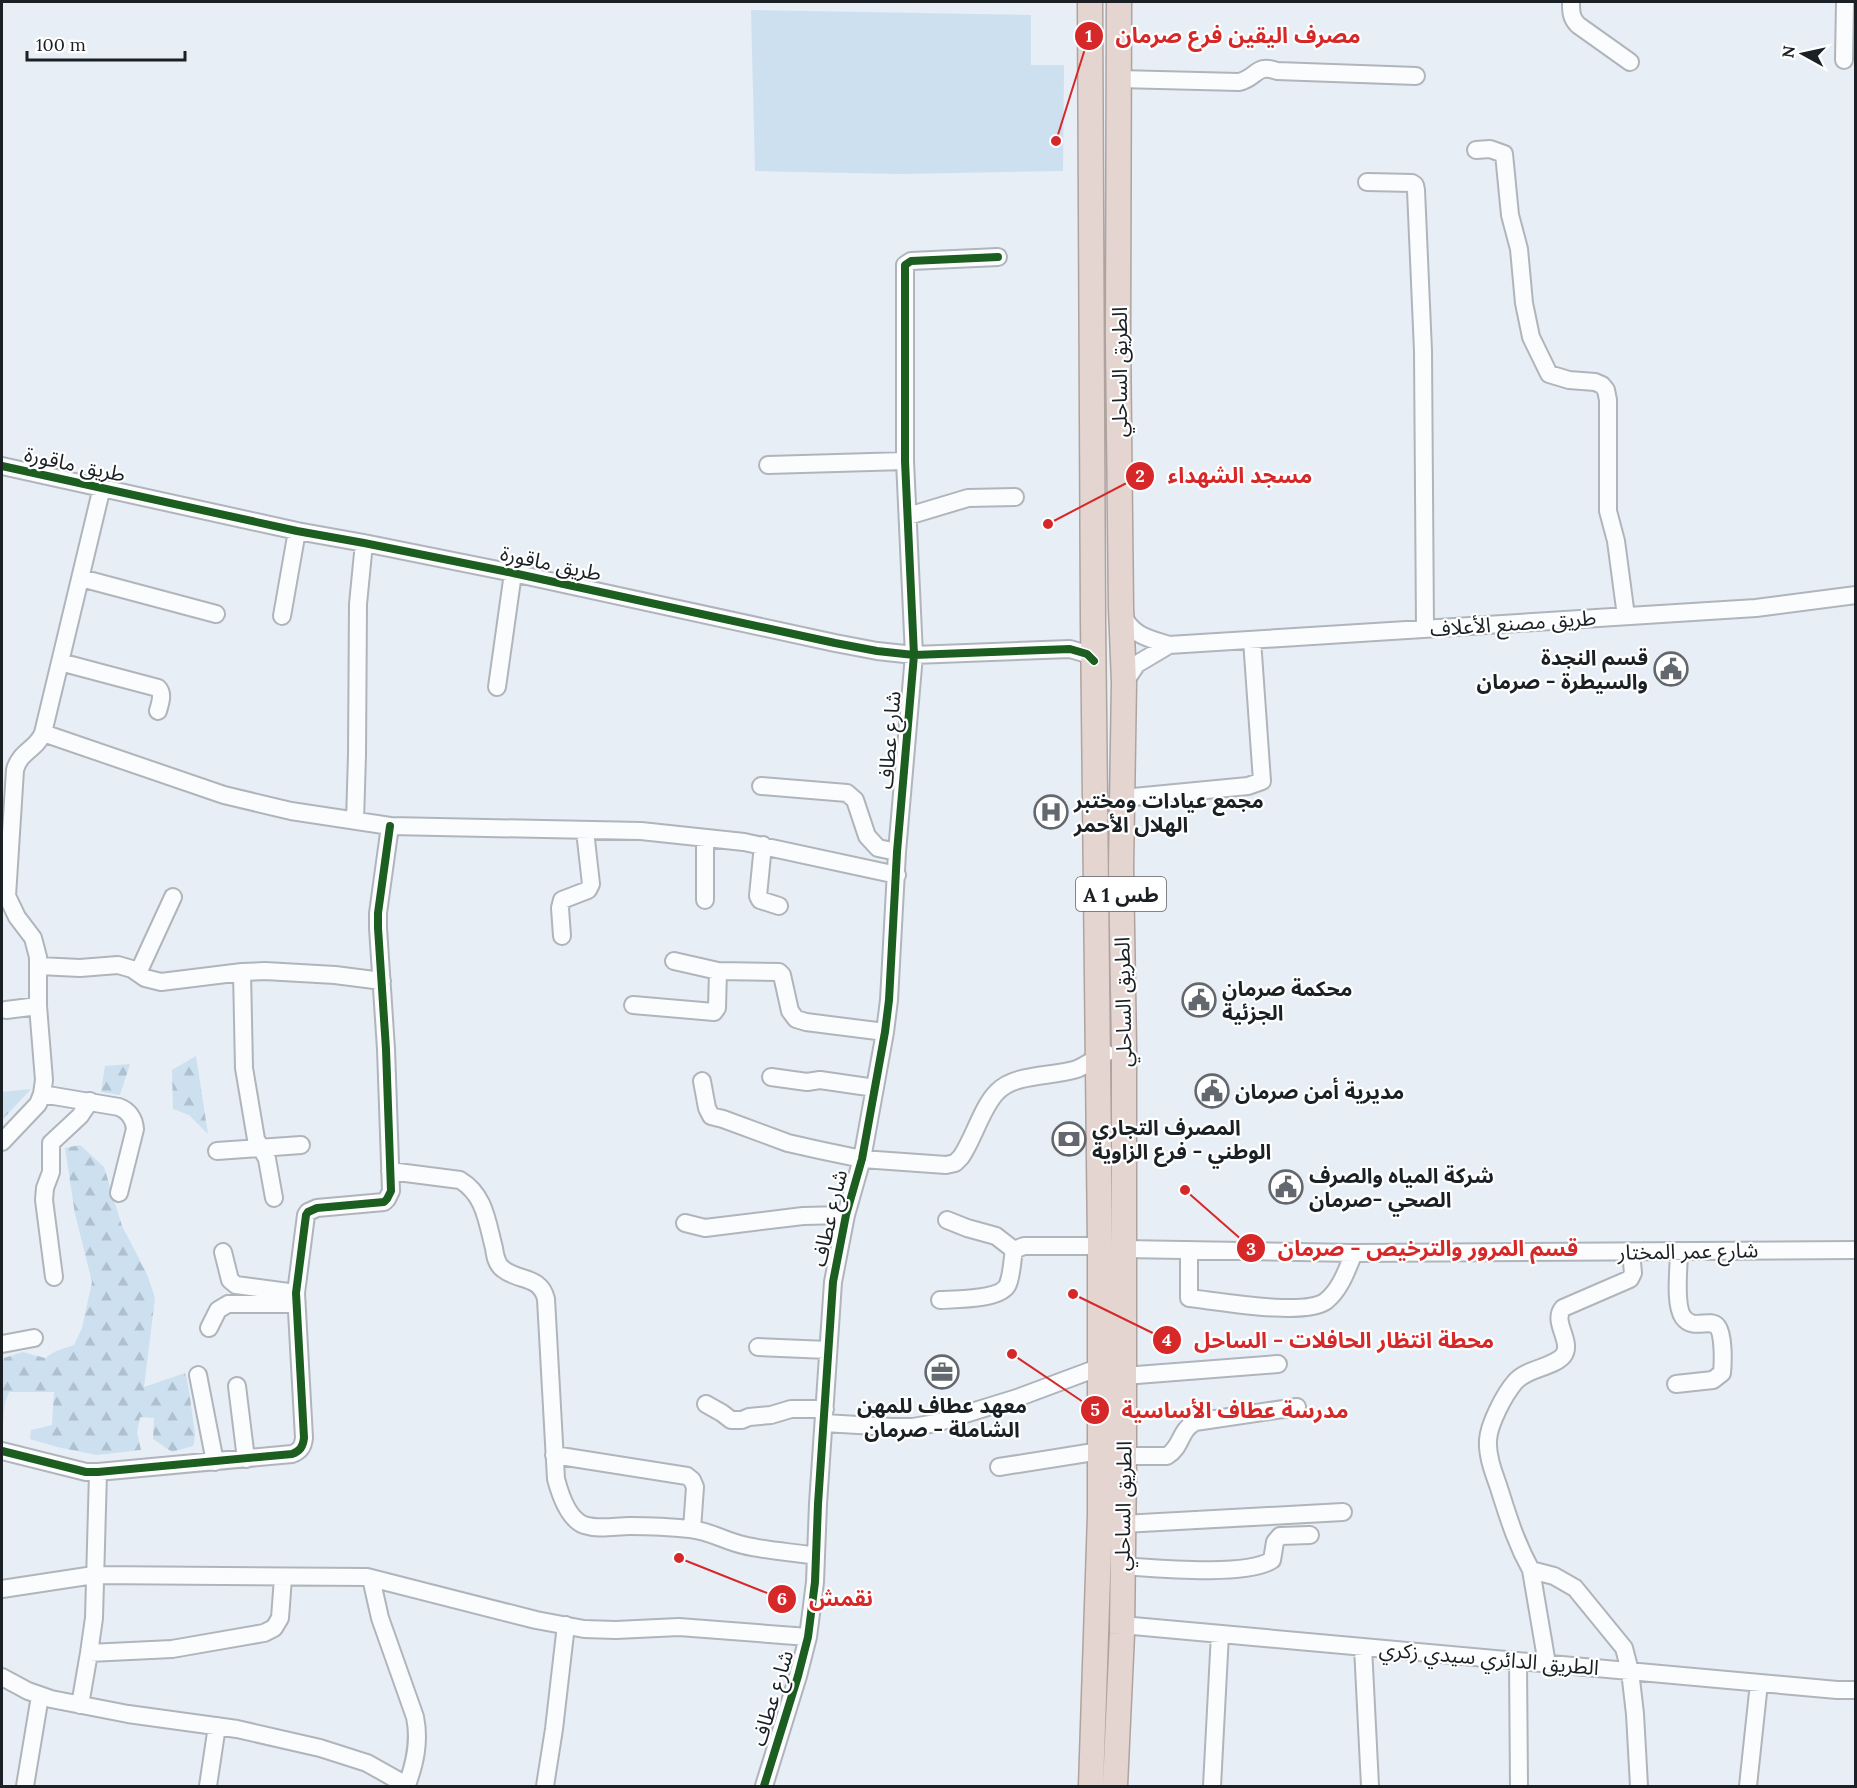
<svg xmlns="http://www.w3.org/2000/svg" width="1857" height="1788" font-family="Lora,'Noto Sans Arabic',serif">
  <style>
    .grass { fill: #cce0f0 }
    .forest { fill: url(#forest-firs) }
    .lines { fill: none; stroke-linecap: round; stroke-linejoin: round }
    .minor-casing { stroke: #b0b5bb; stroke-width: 20 }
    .highway-casing { stroke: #afa3a0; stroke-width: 27 }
    .minor { stroke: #fbfcfe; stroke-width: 16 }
    .highway { stroke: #e4d5d0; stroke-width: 24 }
    .cycleway-casing { stroke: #fff; stroke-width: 11 }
    .cycleway { stroke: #1b5e20; stroke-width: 8 }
    .labels { text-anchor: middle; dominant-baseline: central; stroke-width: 4.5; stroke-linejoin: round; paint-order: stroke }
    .shield { fill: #fff; stroke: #5f6366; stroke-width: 1.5 }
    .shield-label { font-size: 20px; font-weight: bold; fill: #1a2024 }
    .street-label { font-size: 21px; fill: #1a2024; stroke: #fff }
    .poi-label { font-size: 21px; font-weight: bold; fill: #1a2024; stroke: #fff; text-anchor: start }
    .leader { fill: none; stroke: #d62828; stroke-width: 2 }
    .callout-dot { fill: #d62828; stroke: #fff; stroke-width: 2 }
    .mark-label { font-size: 18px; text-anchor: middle; font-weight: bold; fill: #fff }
    .callout-label { font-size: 22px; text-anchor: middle; font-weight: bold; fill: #d62828; stroke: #fff; stroke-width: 4.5; stroke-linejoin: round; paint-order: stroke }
  </style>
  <defs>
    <pattern id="forest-firs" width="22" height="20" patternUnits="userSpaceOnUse" patternTransform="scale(1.5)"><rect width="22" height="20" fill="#cce0f0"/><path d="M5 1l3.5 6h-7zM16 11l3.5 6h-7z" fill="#afc0ce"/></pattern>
  </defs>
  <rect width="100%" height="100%" fill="#e7eef5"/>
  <!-- grass -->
  <path class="grass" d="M751,10L1031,15V65H1064L1063,171L901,174L755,171Z"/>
  <!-- forest -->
  <path class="forest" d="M196,1056L208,1134L189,1115L173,1109L172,1070Z
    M130,1064L120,1095L101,1092L105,1066Z
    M31,1089L2,1120V1092Z
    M80,1145L104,1167L122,1226L147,1274L155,1298L144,1387L185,1373C189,1387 190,1398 192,1412C193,1425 197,1434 193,1446L172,1452L153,1439L154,1418L140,1417L137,1433L141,1450L97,1455L57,1447L30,1439L31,1430L52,1425L54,1392H9L5,1402L2,1433V1370L4,1358L23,1352L45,1358L56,1351L74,1345L82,1328L92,1282L75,1214L65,1148Z"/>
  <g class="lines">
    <defs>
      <path id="minor" d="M1571,2C1571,12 1571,18 1578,25L1630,62
        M1844,60L1845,2
        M1119,79L1239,82C1257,78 1256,63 1277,71L1416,76
        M1476,150L1490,149L1504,154L1510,215L1519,249L1524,303L1531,337L1549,374L1569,380L1595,382L1602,385L1606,390L1608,400V511L1616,541L1626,616
        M1367,182L1412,183L1415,185L1416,190L1423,351L1425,629
        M768,465L905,461
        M2,466L297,531L364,543L513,573L835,643L877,651L914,655L1070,649L1087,654L1094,661
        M908,516L968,498L1015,497
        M81,578L216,614
        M1123,614C1130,635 1150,639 1169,645L1756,608L1856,595
        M282,616L297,531
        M60,662L158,688C164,694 160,703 158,711
        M1124,683L1137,664L1169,645
        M497,687L513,573
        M43,733L224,795L291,811L390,826L641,831L744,842L897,875
        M761,786L847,793L855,800L867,836L878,848L897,852
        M1123,798L1248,786L1262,781L1252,640
        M355,821L357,755L358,604L364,543
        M705,838V900
        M763,845L758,896L760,900L779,906
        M562,936L560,908L562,900L588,890L591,884L585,831
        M674,961L718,971L779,972L782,975L790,1011L796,1019L806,1022L885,1032
        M39,966L80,968L118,965L132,969L145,978L161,982L242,972L265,971L335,975L382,981
        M242,972L244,1068L256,1139L267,1159L274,1198
        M138,973L173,897
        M633,1005L714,1012L717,1008L718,971
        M6,1010L38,1006
        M771,1077L807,1082L820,1080L875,1088
        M702,1081L707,1108L711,1116L723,1119L788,1143L819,1150L862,1159L946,1165L955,1163L961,1157C974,1138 982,1107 997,1092C1015,1073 1053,1077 1077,1069C1087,1065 1096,1057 1106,1053
        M42,1094L119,1107C129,1111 134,1118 135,1129L119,1193
        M2,1142L38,1104L42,1094L44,1080L38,1006V957L33,938L17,917L7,896L15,770C19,752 37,749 43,733L102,487
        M217,1151L301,1145
        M390,1171L460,1180C485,1195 487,1222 494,1248C495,1255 496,1264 503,1269C519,1282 540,1275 546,1299L556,1479C560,1494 568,1519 584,1525C599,1530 615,1526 630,1526C650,1526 671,1527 690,1529C710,1531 725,1541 743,1545C767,1551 792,1552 816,1556
        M947,1220L967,1228L996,1236L1014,1250
        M685,1223L705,1228L803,1216L846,1215
        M1124,1249L1354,1253L1856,1250
        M1189,1250V1298C1217,1301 1305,1317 1326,1301C1341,1289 1347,1269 1354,1253
        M223,1252L230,1280L236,1285L296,1293
        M1631,1252L1633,1273L1630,1279L1563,1308C1551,1322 1574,1342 1563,1356C1552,1368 1527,1368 1515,1382C1504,1395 1489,1424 1488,1440C1487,1455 1493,1471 1498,1485C1508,1516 1515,1541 1531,1570L1554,1576L1575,1588L1624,1648L1630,1671L1635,1714L1639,1786
        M54,1277L44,1200L45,1188L51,1172V1143L80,1116L90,1101
        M940,1300C955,1299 1002,1300 1008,1284C1012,1274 1012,1261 1014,1250L1024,1246H1100
        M209,1328L218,1310L228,1304H296
        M2,1344L34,1338
        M758,1347L828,1350
        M198,1375L215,1462
        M1124,1376L1278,1364
        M1676,1384L1713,1380L1722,1373C1723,1363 1724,1334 1717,1326C1709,1318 1693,1331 1683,1317C1674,1304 1679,1267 1679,1251
        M237,1386L246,1459
        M706,1404L722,1413L731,1420H742L749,1417L771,1415L791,1409H825
        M824,1423L892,1427H913L936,1423L1017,1398L1100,1367
        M2,1451L86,1472H98L292,1454C300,1451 303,1447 304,1438L296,1293L306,1215L308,1212L317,1208L384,1202L387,1199L391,1191L386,1049L378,928V913L390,826
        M554,1455L687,1476L692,1480L695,1487L692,1529
        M1124,1456H1167C1182,1447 1179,1431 1195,1422L1297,1407
        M999,1467L1100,1451
        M1123,1524L1343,1512
        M1122,1566C1155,1568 1246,1577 1272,1560L1275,1542L1280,1536L1310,1535
        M1531,1570L1547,1664
        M371,1578L380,1618L415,1717C420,1741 415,1763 407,1785
        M2,1589L94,1575L367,1577L536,1620L584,1629L616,1630L679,1627L808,1637
        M1122,1625L1837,1690H1856
        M1363,1647L1370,1786
        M89,1653L172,1649L264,1633L274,1628L280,1618L283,1578
        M1518,1661L1519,1786
        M2,1677L28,1691L51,1699L128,1714L237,1729L320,1748L367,1763L408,1786
        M80,1705L89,1653L94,1618L98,1472
        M25,1786L40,1696
        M208,1786L217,1726
        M545,1786L554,1729L566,1625
        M764,1786L798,1676L808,1637L815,1582L818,1504L833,1282L846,1215L862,1159L885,1032L889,1000L897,852L914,655L905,461V265L911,261L998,257
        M1212,1786L1220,1634
        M1748,1786L1759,1683"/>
      <path id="highway" d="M1090,2L1093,622L1100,1246V1515L1091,1786
        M1115,1786L1122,1634L1124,1464V1047L1121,867L1124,683L1121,608L1118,338L1119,2"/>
    </defs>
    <!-- minor casing -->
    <use href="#minor" class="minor-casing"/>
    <!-- highway casing -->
    <use href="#highway" class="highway-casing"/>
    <!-- minor -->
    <use href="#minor" class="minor"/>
    <!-- highway -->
    <use href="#highway" class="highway"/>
    <defs>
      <path id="cycleway" d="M2,466L297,531L364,543L513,573L835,643L877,651L914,655L1070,649L1087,654L1094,661
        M2,1451L86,1472H98L292,1454C300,1451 303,1447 304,1438L296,1293L306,1215L308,1212L317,1208L384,1202L387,1199L391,1191L386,1049L378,928V913L390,826
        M764,1786L798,1676L808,1637L815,1582L818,1504L833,1282L846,1215L862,1159L885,1032L889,1000L897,852L914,655L905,461V265L911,261L998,257"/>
    </defs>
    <!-- cycleway casing -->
    <use href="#cycleway" class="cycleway-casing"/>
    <!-- cycleway -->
    <use href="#cycleway" class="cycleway"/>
  </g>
  <!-- icons -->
  <defs>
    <symbol id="civic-ring" viewBox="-11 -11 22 22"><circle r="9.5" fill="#fff" stroke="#62686d" stroke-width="1.5"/><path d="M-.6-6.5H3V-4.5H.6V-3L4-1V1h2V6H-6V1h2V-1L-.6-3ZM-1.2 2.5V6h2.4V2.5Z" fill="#62686d"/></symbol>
    <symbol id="hospital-ring" viewBox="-11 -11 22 22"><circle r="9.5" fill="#fff" stroke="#62686d" stroke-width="1.5"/><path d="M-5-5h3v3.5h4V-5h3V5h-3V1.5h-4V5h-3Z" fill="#62686d"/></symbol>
    <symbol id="bank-ring" viewBox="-11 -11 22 22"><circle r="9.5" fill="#fff" stroke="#62686d" stroke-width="1.5"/><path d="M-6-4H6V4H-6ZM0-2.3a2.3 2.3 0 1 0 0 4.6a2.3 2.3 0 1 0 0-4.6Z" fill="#62686d"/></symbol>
    <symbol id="office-ring" viewBox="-11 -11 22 22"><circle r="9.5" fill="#fff" stroke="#62686d" stroke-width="1.5"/><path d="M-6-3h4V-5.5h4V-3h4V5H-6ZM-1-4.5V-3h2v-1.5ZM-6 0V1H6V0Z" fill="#62686d"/></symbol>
  </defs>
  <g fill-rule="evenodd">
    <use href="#civic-ring" x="1652" y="650" width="38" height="38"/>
    <use href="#hospital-ring" x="1032" y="793" width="38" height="38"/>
    <use href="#civic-ring" x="1180" y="981" width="38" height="38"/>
    <use href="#civic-ring" x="1193" y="1072" width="38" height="38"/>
    <use href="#bank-ring" x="1050" y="1120" width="38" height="38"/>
    <use href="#civic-ring" x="1267" y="1168" width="38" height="38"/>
    <use href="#office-ring" x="923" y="1353" width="38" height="38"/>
  </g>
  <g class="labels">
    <!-- shield labels -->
    <rect class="shield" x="1076" y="877" width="90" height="34" rx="4.5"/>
    <g class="shield-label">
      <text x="1121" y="894">A 1 طس</text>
    </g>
    <!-- street labels -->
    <g class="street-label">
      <text transform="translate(1119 372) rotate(-90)">الطريق الساحلي</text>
      <text transform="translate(75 464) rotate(12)">طريق ماقورة</text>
      <text transform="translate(551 563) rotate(12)">طريق ماقورة</text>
      <text transform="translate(1513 623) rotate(-4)">طريق مصنع الأعلاف</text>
      <text transform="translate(889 740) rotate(-85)">شارع عطاف</text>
      <text transform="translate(1123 1002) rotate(-91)">الطريق الساحلي</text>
      <text transform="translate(829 1218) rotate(-77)">شارع عطاف</text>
      <text transform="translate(1688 1251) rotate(-1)">شارع عمر المختار</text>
      <text transform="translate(1123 1506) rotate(-89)">الطريق الساحلي</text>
      <text transform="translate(1489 1658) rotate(5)">الطريق الدائري سيدي زكري</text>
      <text transform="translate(772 1698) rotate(-73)">شارع عطاف</text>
    </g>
    <!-- poi labels -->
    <g class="poi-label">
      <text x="1648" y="657" text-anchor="end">قسم النجدة<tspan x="1648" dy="24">والسيطرة - صرمان</tspan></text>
      <text x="1074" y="800">مجمع عيادات ومختبر<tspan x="1074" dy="24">الهلال الأحمر</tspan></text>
      <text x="1222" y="988">محكمة صرمان<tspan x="1222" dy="24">الجزئية</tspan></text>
      <text x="1235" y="1091">مديرية أمن صرمان</text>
      <text x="1092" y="1127">المصرف التجاري<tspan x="1092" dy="24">الوطني - فرع الزاوية</tspan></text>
      <text x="1309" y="1175">شركة المياه والصرف<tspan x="1309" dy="24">الصحي -صرمان</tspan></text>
      <text x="942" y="1405" text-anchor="middle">معهد عطاف للمهن<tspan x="942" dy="24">الشاملة - صرمان</tspan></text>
    </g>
  </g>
  <!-- callouts -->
  <path class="leader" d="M1056 141L1089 36M1048 524L1140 476M1185 1190L1251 1248M1073 1294L1167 1340M1012 1354L1095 1410M679 1558L782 1599"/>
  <g class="callout-dot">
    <circle cx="1056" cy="141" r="6"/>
    <circle cx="1048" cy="524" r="6"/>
    <circle cx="1185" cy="1190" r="6"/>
    <circle cx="1073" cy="1294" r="6"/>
    <circle cx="1012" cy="1354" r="6"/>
    <circle cx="679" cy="1558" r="6"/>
    <circle cx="1089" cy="36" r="15"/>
    <circle cx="1140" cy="476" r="15"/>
    <circle cx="1251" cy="1248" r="15"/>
    <circle cx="1167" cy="1340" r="15"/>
    <circle cx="1095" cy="1410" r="15"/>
    <circle cx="782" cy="1599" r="15"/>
  </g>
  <g class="mark-label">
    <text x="1089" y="42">1</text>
    <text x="1140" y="482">2</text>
    <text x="1251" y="1255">3</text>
    <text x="1167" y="1346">4</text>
    <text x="1095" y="1416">5</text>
    <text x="782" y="1605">6</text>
  </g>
  <g class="callout-label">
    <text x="1238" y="43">مصرف اليقين فرع صرمان</text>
    <text x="1240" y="483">مسجد الشهداء</text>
    <text x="1428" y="1256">قسم المرور والترخيص - صرمان</text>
    <text x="1344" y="1348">محطة انتظار الحافلات - الساحل</text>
    <text x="1235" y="1418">مدرسة عطاف الأساسية</text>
    <text x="841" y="1606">نقمش</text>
  </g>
  <!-- border -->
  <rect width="1857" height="1788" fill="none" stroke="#1a2024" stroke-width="6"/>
  <!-- north arrow -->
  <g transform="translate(1803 54) rotate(278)" stroke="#ffffff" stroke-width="4.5" paint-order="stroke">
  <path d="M0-4.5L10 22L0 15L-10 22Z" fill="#1a2024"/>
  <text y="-9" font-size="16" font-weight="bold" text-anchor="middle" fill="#1a2024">N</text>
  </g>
  <!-- scale -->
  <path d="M27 51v9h158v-9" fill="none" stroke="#1a2024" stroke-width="3"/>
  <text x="36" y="51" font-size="18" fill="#1a2024" stroke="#ffffff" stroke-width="4.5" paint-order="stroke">100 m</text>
</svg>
